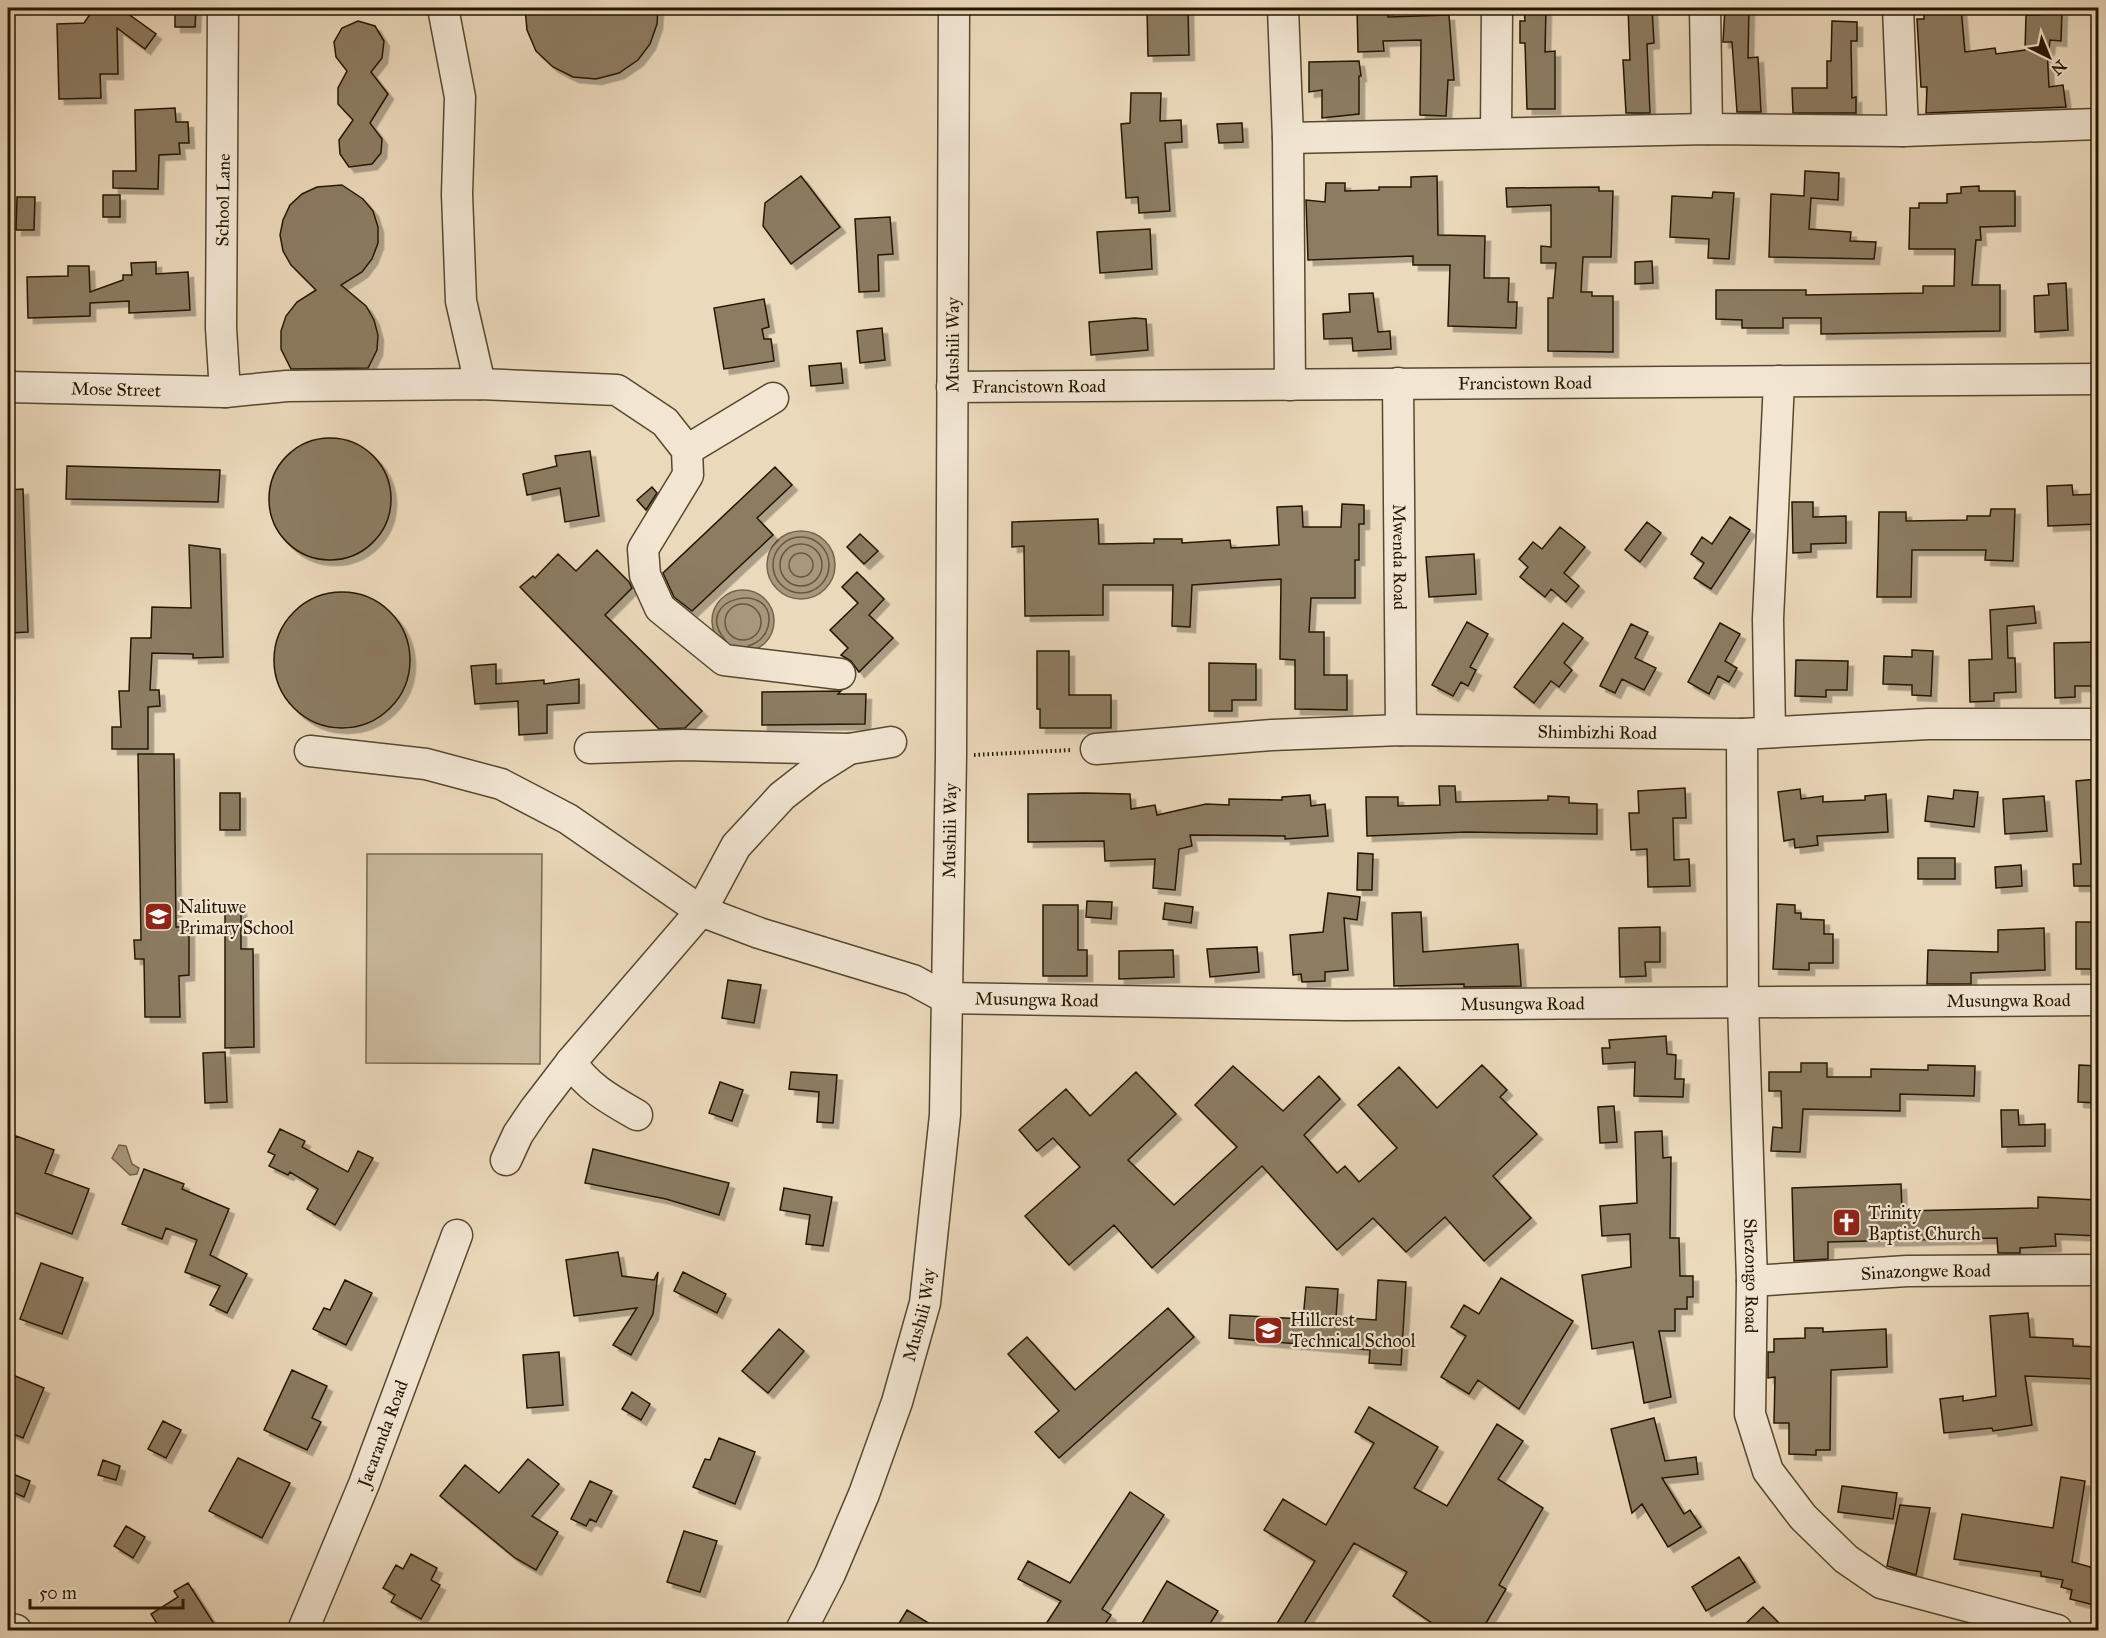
<svg xmlns="http://www.w3.org/2000/svg" width="2106" height="1638" font-family="'IM FELL Great Primer',serif">
  <style>
    .green { fill: #c9b89c; stroke: #77684f; stroke-width: 1.5 }
    .water { fill: #a8977c; stroke: #74644b; stroke-width: 1.5 }
    .lines { fill: none; stroke-linecap: round; stroke-linejoin: round }
    .shore { stroke: #66573f; stroke-width: 1.5 }
    .building { fill: #8c7c62; stroke: #251702; stroke-width: 1.5; filter: url(#shadow) }
    .minor-casing { stroke: #564830; stroke-width: 33 }
    .path { stroke: #251702; stroke-width: 4; stroke-dasharray: 1.5 3; stroke-linecap: butt }
    .minor { stroke: #f2e6d3; stroke-width: 30 }
    .labels { text-anchor: middle; dominant-baseline: central; stroke-width: 4.5; stroke-linejoin: round; paint-order: stroke }
    .street-label { font-size: 18px; fill: #251702; stroke: #f2e6d3 }
    .poi-label { font-size: 18px; fill: #251702; stroke: #f2e6d3; text-anchor: start }
  </style>
  <defs>
    <filter id="shadow"><feDropShadow dx="5.5" dy="5.5" stdDeviation="0" flood-color="#0004"/></filter>
  </defs>
  <rect width="100%" height="100%" fill="#ebd9bb"/>
  <filter id="stains"><feTurbulence type="fractalNoise" baseFrequency=".00333" numOctaves="4"/><feColorMatrix values="0 0 0 0 .2 0 0 0 0 .09 0 0 0 0 .02 0 0 0 .5 -.17"/></filter>
  <radialGradient id="worn" r=".72"><stop offset=".6" stop-color="#630" stop-opacity="0"/><stop offset="1" stop-color="#630" stop-opacity=".3"/></radialGradient>
  <!-- green -->
  <path class="green" d="M367,854H542L540,1064L366,1063Z"/>
  <!-- water -->
  <path class="water" d="M767 565a34 34 0 1 1 68 0a34 34 0 1 1-68 0Z
    M712 621a31 31 0 1 1 62 0a31 31 0 1 1-62 0Z
    M119,1145L126,1146L132,1164L139,1168L137,1174L130,1175L112,1158Z"/>
  <g class="lines">
    <!-- shore -->
    <path class="shore" d="M773 565a28 28 0 1 1 56 0a28 28 0 1 1-56 0Z
      M780 565a21 21 0 1 1 42 0a21 21 0 1 1-42 0Z
      M789 565a12 12 0 1 1 24 0a12 12 0 1 1-24 0Z
      M725 622a18 18 0 1 1 36 0a18 18 0 1 1-36 0Z
      M726,641C688,597 779,578 768,627C765,637 758,643 748,646"/>
  </g>
  <!-- building -->
  <path class="building" d="M89,8H120L156,34L145,49L117,28L118,74H100L101,98L59,99L57,24L84,23L93,10Z
    M175,8H196L195,27H175Z
    M525,8H658L657,24L650,44L638,60L619,73L596,79L573,77L553,67L536,51L527,30Z
    M1147,8H1188L1189,55L1148,56Z
    M1357,8H1388V17L1449,15L1454,80H1448L1446,116L1420,115L1421,40L1383,41L1384,51L1358,52Z
    M1524,8H1546L1545,52L1555,51V109H1527L1525,43H1520V21H1525Z
    M1628,8H1652L1654,43L1647,44L1650,113H1626L1623,60H1630Z
    M1725,8H1749L1748,58L1758,57L1761,112H1737L1732,42H1723Z
    M1924,8H1961L1965,52L1995,48L1996,54L2025,50L2026,15H2040V11H2062L2061,41L2050,40L2049,49H2047L2049,87L2063,85L2066,107L1926,113L1927,87H1921L1917,19H1924Z
    M358,21L375,26L384,41L382,58L371,72L388,94L370,123L382,139L381,153L372,164L349,167L340,154L339,140L353,120L338,104V88L347,71L336,57L334,42L342,28Z
    M1832,21L1857,22V41H1851L1852,98L1856,97V113H1793L1792,88H1827V61H1831Z
    M1359,61L1361,76H1359V114L1322,118V90L1309,92V62Z
    M1131,93H1161L1160,121L1181,120L1182,142L1165,143L1170,211L1139,213L1138,197L1126,198L1121,124L1130,123Z
    M175,108L176,122H188L189,143H179L180,154L159,155L158,189L113,188V171H136L135,110Z
    M1242,123L1243,142L1219,143L1217,124Z
    M1805,171L1839,173L1838,200L1811,198L1809,229L1851,232L1850,241L1876,242L1874,259L1769,257L1771,194L1804,196Z
    M801,176L840,227L791,264L763,226L765,203Z
    M1437,176L1438,235L1485,236L1484,278H1509L1508,302H1517L1516,328L1448,326L1450,265H1413V256L1308,260L1306,200L1325,202L1326,183H1345V191L1379,190V187H1411V177Z
    M342,185L363,199L373,211L378,227V243L372,259L362,272L341,285L366,306L374,320L378,335L377,350L368,368L291,369L281,349V331L286,316L297,302L316,290L291,265L283,251L280,235L283,220L290,205L302,194L317,187Z
    M1979,186V191H2015V226L1980,227L1981,240H1976L1972,285H2000V331L1821,334V318H1783V328H1742V320L1716,319V290H1806V295L1923,293V286H1954L1955,249H1909L1910,208H1919V203H1947V194L1961,193V187Z
    M1599,187V191H1613L1611,257H1583L1581,292H1592V296H1613V352L1548,351V298H1553L1556,263H1541V246L1551,247V205L1507,207L1506,188Z
    M1713,192L1734,193L1729,259L1708,258L1709,239L1670,237L1672,196L1712,198Z
    M103,195H120V217H103Z
    M17,197H35L34,230H16Z
    M890,217L893,254L878,255L879,291L859,292L855,219Z
    M1150,229L1152,269L1100,273L1097,232Z
    M1652,261L1653,283L1635,284V262Z
    M156,262V274L188,272L190,310L129,313V301L90,303V316L28,318L27,277L68,276V266H89L90,292L123,280V275H132L131,263Z
    M2066,283L2068,330L2035,332L2034,296L2049,295L2048,284Z
    M1373,293L1378,332L1390,331L1391,349L1353,351L1352,338L1324,339L1323,314L1350,312L1349,294Z
    M764,299L769,327L762,329L764,339H771L774,361L724,369L714,308Z
    M1135,318L1146,319L1148,350L1091,355L1089,322Z
    M882,328L885,360L860,363L857,331Z
    M841,363L843,383L811,386L809,366Z
    M269 499a61 61 0 1 1 122 0a61 61 0 1 1-122 0Z
    M590,451L599,516L565,522L560,488L527,495L523,474L557,466L555,456Z
    M67,466L220,470L218,502L66,499Z
    M775,467L792,485L757,518L773,535L692,611L674,597L663,573Z
    M2072,485L2073,495L2098,494V524L2048,526L2047,486Z
    M652,487L657,493L646,510L637,500Z
    M23,489L28,632L8,633V490Z
    M1792,502H1813V517L1846,516V543L1811,544V552L1793,553Z
    M1342,504L1364,505V524H1359V560H1355V598H1311L1309,632H1324V675H1347V710L1295,709V660L1280,659L1281,579L1192,585L1190,627L1172,626L1173,585H1103V615L1025,616L1024,546L1012,547V522L1098,519L1099,544L1154,543V539H1182V543L1230,540L1231,548L1279,545L1277,507L1302,506L1303,527H1341Z
    M1991,509H2015L2013,561L1985,560L1986,550H1912L1911,597H1877L1879,512H1906V521L1967,520V516H1990Z
    M1730,517L1750,530L1711,589L1694,578L1704,563L1691,554L1702,537L1712,544Z
    M1647,522L1661,533L1640,562L1625,550Z
    M1560,527L1585,547L1564,573L1579,586L1566,602L1551,589L1545,597L1520,577L1528,567L1519,559L1533,542L1542,549Z
    M860,534L878,551L864,564L847,547Z
    M189,545L220,549L223,657L193,658V654L152,653L150,690H159L160,706L148,707V749H112V727H121L119,691H129L131,638H151L152,607L191,608Z
    M597,550L629,582L632,588L605,615L702,711L685,728L659,729L520,587L533,576L535,578L558,554L576,571Z
    M1474,554L1476,594L1429,597L1426,557Z
    M857,572L884,599L869,615L893,638L859,672L851,661L841,655L848,648L830,630L858,603L842,587Z
    M274 660a68 68 0 1 1 136 0a68 68 0 1 1-136 0Z
    M2034,606L2036,623L2007,626L2008,658H2015L2016,692L1994,693V701L1970,702L1969,660L1992,659L1990,610Z
    M1467,622L1488,634L1470,667L1476,670L1468,686L1461,682L1453,696L1432,685Z
    M1563,623L1583,638L1564,663L1572,670L1559,687L1551,681L1534,703L1514,687Z
    M1720,623L1740,634L1725,661L1737,668L1729,682L1718,676L1709,694L1688,682Z
    M1631,624L1648,632L1635,658L1656,668L1644,690L1622,679L1615,693L1600,686Z
    M2098,642V679H2095L2096,686H2075V697L2055,698L2054,643Z
    M1912,650L1933,651L1931,696L1912,695V685L1883,684L1884,656L1912,657Z
    M1037,651H1069V695H1111V728H1040V709H1037Z
    M1796,660L1848,661L1847,690H1826V697L1795,696Z
    M1209,663L1256,664V700H1232V711H1209Z
    M496,664V684L544,680V684L579,679V703L547,705V733L519,735L518,701L475,704L471,666Z
    M841,691L838,694H866L865,724L762,725V692Z
    M138,754H174L176,927H189V975L179,976L180,1017H145L144,959H135L134,940H141Z
    M2097,779L2098,827L2094,828L2098,886H2074L2073,864H2081L2076,781Z
    M1439,786H1455L1456,802L1548,800V796L1569,797V803L1597,804V834L1466,832L1367,836L1366,797H1398V806L1440,805Z
    M1685,788L1686,818H1673L1674,860L1689,859L1690,886L1648,887L1647,849L1631,850L1629,813H1639L1638,791Z
    M1800,789L1801,799L1823,796V802L1865,800V796L1886,794L1888,832L1817,836L1818,845L1795,848L1794,839L1784,841L1778,792Z
    M1954,790L1978,792L1974,827L1925,821L1928,796L1953,799Z
    M220,793H240V830H220Z
    M1084,793L1130,794L1131,809L1155,805L1157,815L1206,804L1229,805V799L1282,800V797L1310,795L1311,806L1325,804L1328,836L1285,839V836L1190,835L1192,846L1179,849L1175,890L1153,888L1155,859L1105,861L1104,841L1028,842V794Z
    M2044,796L2047,831L2005,834L2003,799Z
    M1358,853L1373,854L1372,890H1357Z
    M1918,858H1955V879H1918Z
    M2021,865L2022,886L1996,888L1995,867Z
    M1328,893L1360,897L1357,920L1344,918L1348,970L1325,972V981L1302,982L1301,974L1293,975L1290,935L1323,932Z
    M1087,901L1112,902L1111,919L1086,917Z
    M1165,903L1193,907L1191,923L1163,919Z
    M1777,904L1795,905V913H1801V919L1824,920V934H1833V963H1809V970L1773,969Z
    M1043,905H1078V950H1087V976H1043Z
    M225,906H241V949H253L254,1047L225,1048Z
    M1421,912L1423,952L1518,944L1521,986L1464,987V984L1394,986L1392,913Z
    M2076,922H2098V969H2076Z
    M1660,927V962H1645L1646,976L1620,977L1619,928Z
    M2044,928L2045,970L1971,973V984H1927L1928,950L1998,952V930Z
    M1257,947L1259,972L1210,977L1207,949Z
    M1173,950L1174,977L1119,979V951Z
    M728,980L761,985L754,1023L722,1018Z
    M1666,1036L1667,1054L1676,1055L1675,1079H1684L1683,1097L1634,1096L1635,1062L1603,1064L1602,1048H1610L1609,1040Z
    M225,1052L227,1102L205,1103L203,1053Z
    M1801,1063H1827V1077H1871V1069L1928,1070V1065L1975,1066L1974,1096L1900,1094V1111L1803,1109L1800,1152L1771,1151L1773,1127L1782,1128L1781,1091H1769V1072H1801Z
    M1482,1065L1507,1090L1500,1097L1537,1134L1493,1176L1531,1218L1484,1261L1445,1217L1406,1252L1373,1218L1337,1250L1262,1166L1152,1268L1114,1225L1069,1265L1025,1216L1080,1167L1053,1138L1037,1151L1019,1130L1066,1089L1090,1116L1136,1072L1176,1114L1128,1160L1174,1205L1237,1147L1195,1105L1233,1066L1283,1111L1319,1076L1340,1099L1304,1135L1337,1173L1345,1166L1359,1182L1397,1148L1358,1105L1399,1067L1437,1108Z
    M2079,1065L2098,1066V1103L2078,1102Z
    M791,1072L837,1075L833,1123L817,1122L819,1092L789,1089Z
    M720,1082L743,1090L732,1121L709,1113Z
    M1614,1106L1617,1142L1600,1143L1598,1107Z
    M2001,1110H2018L2019,1125L2045,1124V1146L2002,1147Z
    M280,1129L305,1141L302,1147L348,1172L358,1151L373,1158L335,1225L307,1209L318,1189L290,1172L288,1175L269,1166L275,1155L268,1152Z
    M1662,1131L1663,1158L1671,1157L1670,1238H1679L1680,1276H1693V1297H1687V1309H1675V1331H1659L1671,1397L1644,1403L1633,1342L1592,1349L1582,1275L1631,1267L1630,1234L1602,1236L1600,1206L1637,1203L1635,1132Z
    M16,1136L54,1150L45,1173L89,1189L72,1234L8,1210V1159Z
    M593,1149L729,1183L719,1215L666,1199L585,1183Z
    M144,1169L184,1184L182,1189L229,1209L210,1255L247,1274L227,1313L210,1305L220,1286L185,1272L197,1240L166,1228L162,1239L122,1224Z
    M1901,1184L1902,1211L2038,1208V1197L2098,1200V1236L2055,1234L2056,1246L2020,1248V1253H1998L1997,1238L1828,1242V1259L1794,1261L1792,1188Z
    M784,1188L832,1197L823,1246L806,1244L810,1215L780,1210Z
    M618,1252L622,1276L654,1280L658,1272L653,1314L631,1355L613,1345L637,1308L574,1316L566,1260Z
    M41,1263L83,1278L62,1334L20,1319Z
    M683,1272L726,1294L717,1313L674,1291Z
    M1501,1278L1573,1321L1519,1409L1478,1380L1469,1394L1441,1377L1466,1336L1451,1327L1464,1305L1479,1314Z
    M345,1280L372,1293L346,1345L313,1329L324,1308L330,1310Z
    M1378,1280L1406,1282L1401,1365L1369,1363L1370,1350L1229,1338L1230,1315L1303,1319L1306,1287L1338,1289L1336,1317L1376,1320Z
    M1168,1308L1194,1337L1059,1458L1035,1432L1059,1411L1008,1354L1027,1337L1075,1390Z
    M2028,1313L2030,1337L2073,1339V1346L2098,1347V1379L2025,1376L2032,1425L1993,1431L1992,1428L1944,1433L1940,1399L1963,1396V1401L1996,1396L1990,1316Z
    M1805,1328H1823V1332L1886,1329L1887,1367L1831,1370L1830,1450H1816V1455L1789,1454V1423H1774L1775,1377L1768,1378V1352H1774V1339L1805,1338Z
    M779,1329L804,1351L768,1393L742,1371Z
    M559,1352L563,1405L527,1408L523,1355Z
    M292,1370L327,1386L312,1418L321,1422L307,1450L264,1430Z
    M8,1373L44,1388L23,1438L8,1432Z
    M632,1392L650,1404L641,1420L622,1409Z
    M1369,1407L1438,1447L1414,1488L1447,1506L1497,1424L1523,1441L1498,1479L1543,1508L1499,1585L1506,1589L1482,1630H1442L1393,1596L1407,1572L1354,1543L1300,1630H1273L1315,1561L1264,1530L1283,1499L1326,1525L1374,1443L1355,1432Z
    M1654,1418L1665,1461L1696,1457L1698,1474L1662,1478L1684,1514L1690,1510L1701,1527L1668,1547L1642,1504L1632,1513L1611,1429Z
    M163,1421L181,1430L166,1458L148,1449Z
    M719,1438L755,1452L735,1504L693,1487L705,1459L710,1460Z
    M238,1458L290,1483L262,1538L209,1511Z
    M528,1459L559,1484L532,1516L558,1532L536,1570L515,1558L440,1496L465,1465L499,1493Z
    M103,1460L120,1466L116,1480L98,1475Z
    M8,1472L30,1481L24,1497L8,1490Z
    M2061,1477L2085,1481L2072,1562L2098,1569V1606L2070,1599L2072,1590L2061,1587L2063,1580L2041,1576V1572L1954,1559L1962,1514L2053,1528Z
    M590,1481L612,1491L596,1522L590,1519L586,1526L571,1519Z
    M1842,1486L1897,1493L1893,1519L1838,1512Z
    M1130,1492L1164,1515L1102,1609L1111,1615L1101,1630H1042L1061,1601L1018,1579L1028,1561L1070,1583Z
    M1900,1505L1930,1508L1916,1575L1887,1566Z
    M126,1526L145,1537L133,1558L114,1546Z
    M684,1531L717,1541L700,1592L667,1582Z
    M411,1554L437,1568L431,1580L440,1585L421,1619L391,1602L395,1595L383,1588L396,1565L403,1569Z
    M1739,1557L1755,1582L1706,1611L1692,1587Z
    M1167,1581L1218,1611L1206,1630H1138Z
    M188,1583L218,1630H161L151,1614L178,1597L174,1591Z
    M1763,1607L1786,1630H1739Z
    M907,1610L940,1630H895Z"/>
  <g class="lines">
    <defs>
      <g id="minor">
        <path d="M223,8L221,328L225,392"/>
        <path d="M443,8L460,97L457,194L461,301L480,384"/>
        <path d="M1283,8L1288,138L1290,385"/>
        <path d="M1705,8L1707,129"/>
        <path d="M1898,8L1903,131"/>
        <path d="M1496,132L1497,8"/>
        <path d="M1288,138L1707,129L1903,131L2098,124"/>
        <path id="s1" d="M1398,383L1401,730"/>
        <path id="s2" d="M8,387L225,392L287,386L480,384L617,390L665,422L687,450L688,475L643,549L645,575L660,608L724,660L840,674"/>
        <path id="s3" d="M952,387L2098,379"/>
        <path d="M687,450L773,398"/>
        <path d="M1770,732L1768,619L1779,381"/>
        <path id="s4" d="M1742,734L1743,1003L1752,1281L1750,1414L1768,1471L1803,1517L1846,1559L1881,1583L2057,1630"/>
        <path d="M590,748L683,745L849,749"/>
        <path id="s5" d="M1096,749L1272,735L1401,730L1742,734L1928,724H2098"/>
        <path id="s6" d="M310,751L426,764L501,784L568,819L701,911L759,933L913,980L946,998L1345,1005L2098,1000"/>
        <path d="M571,1062C588,1088 611,1100 637,1115"/>
        <path d="M506,1160L518,1134L535,1109L571,1062L701,911L736,846L782,796L814,771L849,749L891,742"/>
        <path id="s7" d="M1752,1281L1907,1271L2098,1270"/>
        <path d="M8,1628L16,1630"/>
        <path id="s8" d="M303,1630L364,1484L457,1235"/>
        <path id="s9" d="M801,1630L830,1574L864,1494L897,1402L925,1303L945,1115L951,756L954,8"/>
      </g>
    </defs>
    <!-- minor casing -->
    <use href="#minor" class="minor-casing"/>
    <!-- path -->
    <path class="path" d="M974,755L1072,750"/>
    <!-- minor -->
    <use href="#minor" class="minor"/>
  </g>
  <!-- icons -->
  <defs>
    <symbol id="school-square" viewBox="-11 -11 22 22"><rect x="-9" y="-9" width="18" height="18" rx="4" fill="#8f2418" stroke="#f2e6d3"/><path d="M0-5L7-2L0 1L-7-2ZM-4 1L0 2.5L4 1V4Q0 6-4 4Z" fill="#fff"/></symbol>
    <symbol id="church-square" viewBox="-11 -11 22 22"><rect x="-9" y="-9" width="18" height="18" rx="4" fill="#8f2418" stroke="#f2e6d3"/><path d="M-1.2-6h2.4v3.5h3.3v2.4h-3.3V6h-2.4V-.1h-3.3v-2.4h3.3Z" fill="#fff"/></symbol>
  </defs>
  <g fill-rule="evenodd">
    <use href="#school-square" x="142" y="900" width="33" height="33"/>
    <use href="#church-square" x="1830" y="1206" width="33" height="33"/>
    <use href="#school-square" x="1252" y="1314" width="33" height="33"/>
  </g>
  <g class="labels">
    <!-- street labels -->
    <g class="street-label">
      <text transform="translate(223 200) rotate(-89)">School Lane</text>
      <text stroke="none"><textPath href="#s9" startOffset="1310">Mushili Way</textPath></text>
      <text stroke="none"><textPath href="#s3" startOffset="573">Francistown Road</textPath></text>
      <text stroke="none"><textPath href="#s3" startOffset="87">Francistown Road</textPath></text>
      <text stroke="none"><textPath href="#s2" startOffset="108">Mose Street</textPath></text>
      <text stroke="none"><textPath href="#s1" startOffset="174">Mwenda Road</textPath></text>
      <text stroke="none"><textPath href="#s5" startOffset="502">Shimbizhi Road</textPath></text>
      <text stroke="none"><textPath href="#s9" startOffset="824">Mushili Way</textPath></text>
      <text stroke="none"><textPath href="#s6" startOffset="783">Musungwa Road</textPath></text>
      <text stroke="none"><textPath href="#s6" startOffset="1755">Musungwa Road</textPath></text>
      <text stroke="none"><textPath href="#s6" startOffset="1269">Musungwa Road</textPath></text>
      <text stroke="none"><textPath href="#s7" startOffset="174">Sinazongwe Road</textPath></text>
      <text stroke="none"><textPath href="#s4" startOffset="542">Shezongo Road</textPath></text>
      <text stroke="none"><textPath href="#s9" startOffset="338">Mushili Way</textPath></text>
      <text stroke="none"><textPath href="#s8" startOffset="212">Jacaranda Road</textPath></text>
    </g>
    <!-- poi labels -->
    <g class="poi-label">
      <text x="179" y="907">Nalituwe<tspan x="179" dy="21">Primary School</tspan></text>
      <text x="1868" y="1213">Trinity<tspan x="1868" dy="21">Baptist Church</tspan></text>
      <text x="1290" y="1320">Hillcrest<tspan x="1290" dy="21">Technical School</tspan></text>
    </g>
  </g>
  <!-- margin -->
  <rect width="2106" height="1638" fill="none" stroke="#ebd9bb" stroke-width="30"/>
  <rect x="9" y="9" width="2088" height="1620" fill="none" stroke="#251702" stroke-width="3"/>
  <rect x="15" y="15" width="2076" height="1608" fill="none" stroke="#251702" stroke-width="1.5"/>
  <!-- north arrow -->
  <g transform="translate(2049 57) rotate(137)" stroke="#f2e6d3" stroke-width="4.5" paint-order="stroke">
  <path d="M0-4.5L10 22L0 15L-10 22Z" fill="#251702"/>
  <text y="-9" font-size="16" font-weight="bold" text-anchor="middle" fill="#251702">N</text>
  </g>
  <!-- scale -->
  <path d="M30 1599v9h153v-9" fill="none" stroke="#251702" stroke-width="3"/>
  <text x="39" y="1599" font-size="18" fill="#251702" stroke="#f2e6d3" stroke-width="4.5" paint-order="stroke">50 m</text>
  <rect width="100%" height="100%" filter="url(#stains)"/>
  <rect width="100%" height="100%" fill="url(#worn)"/>
</svg>
